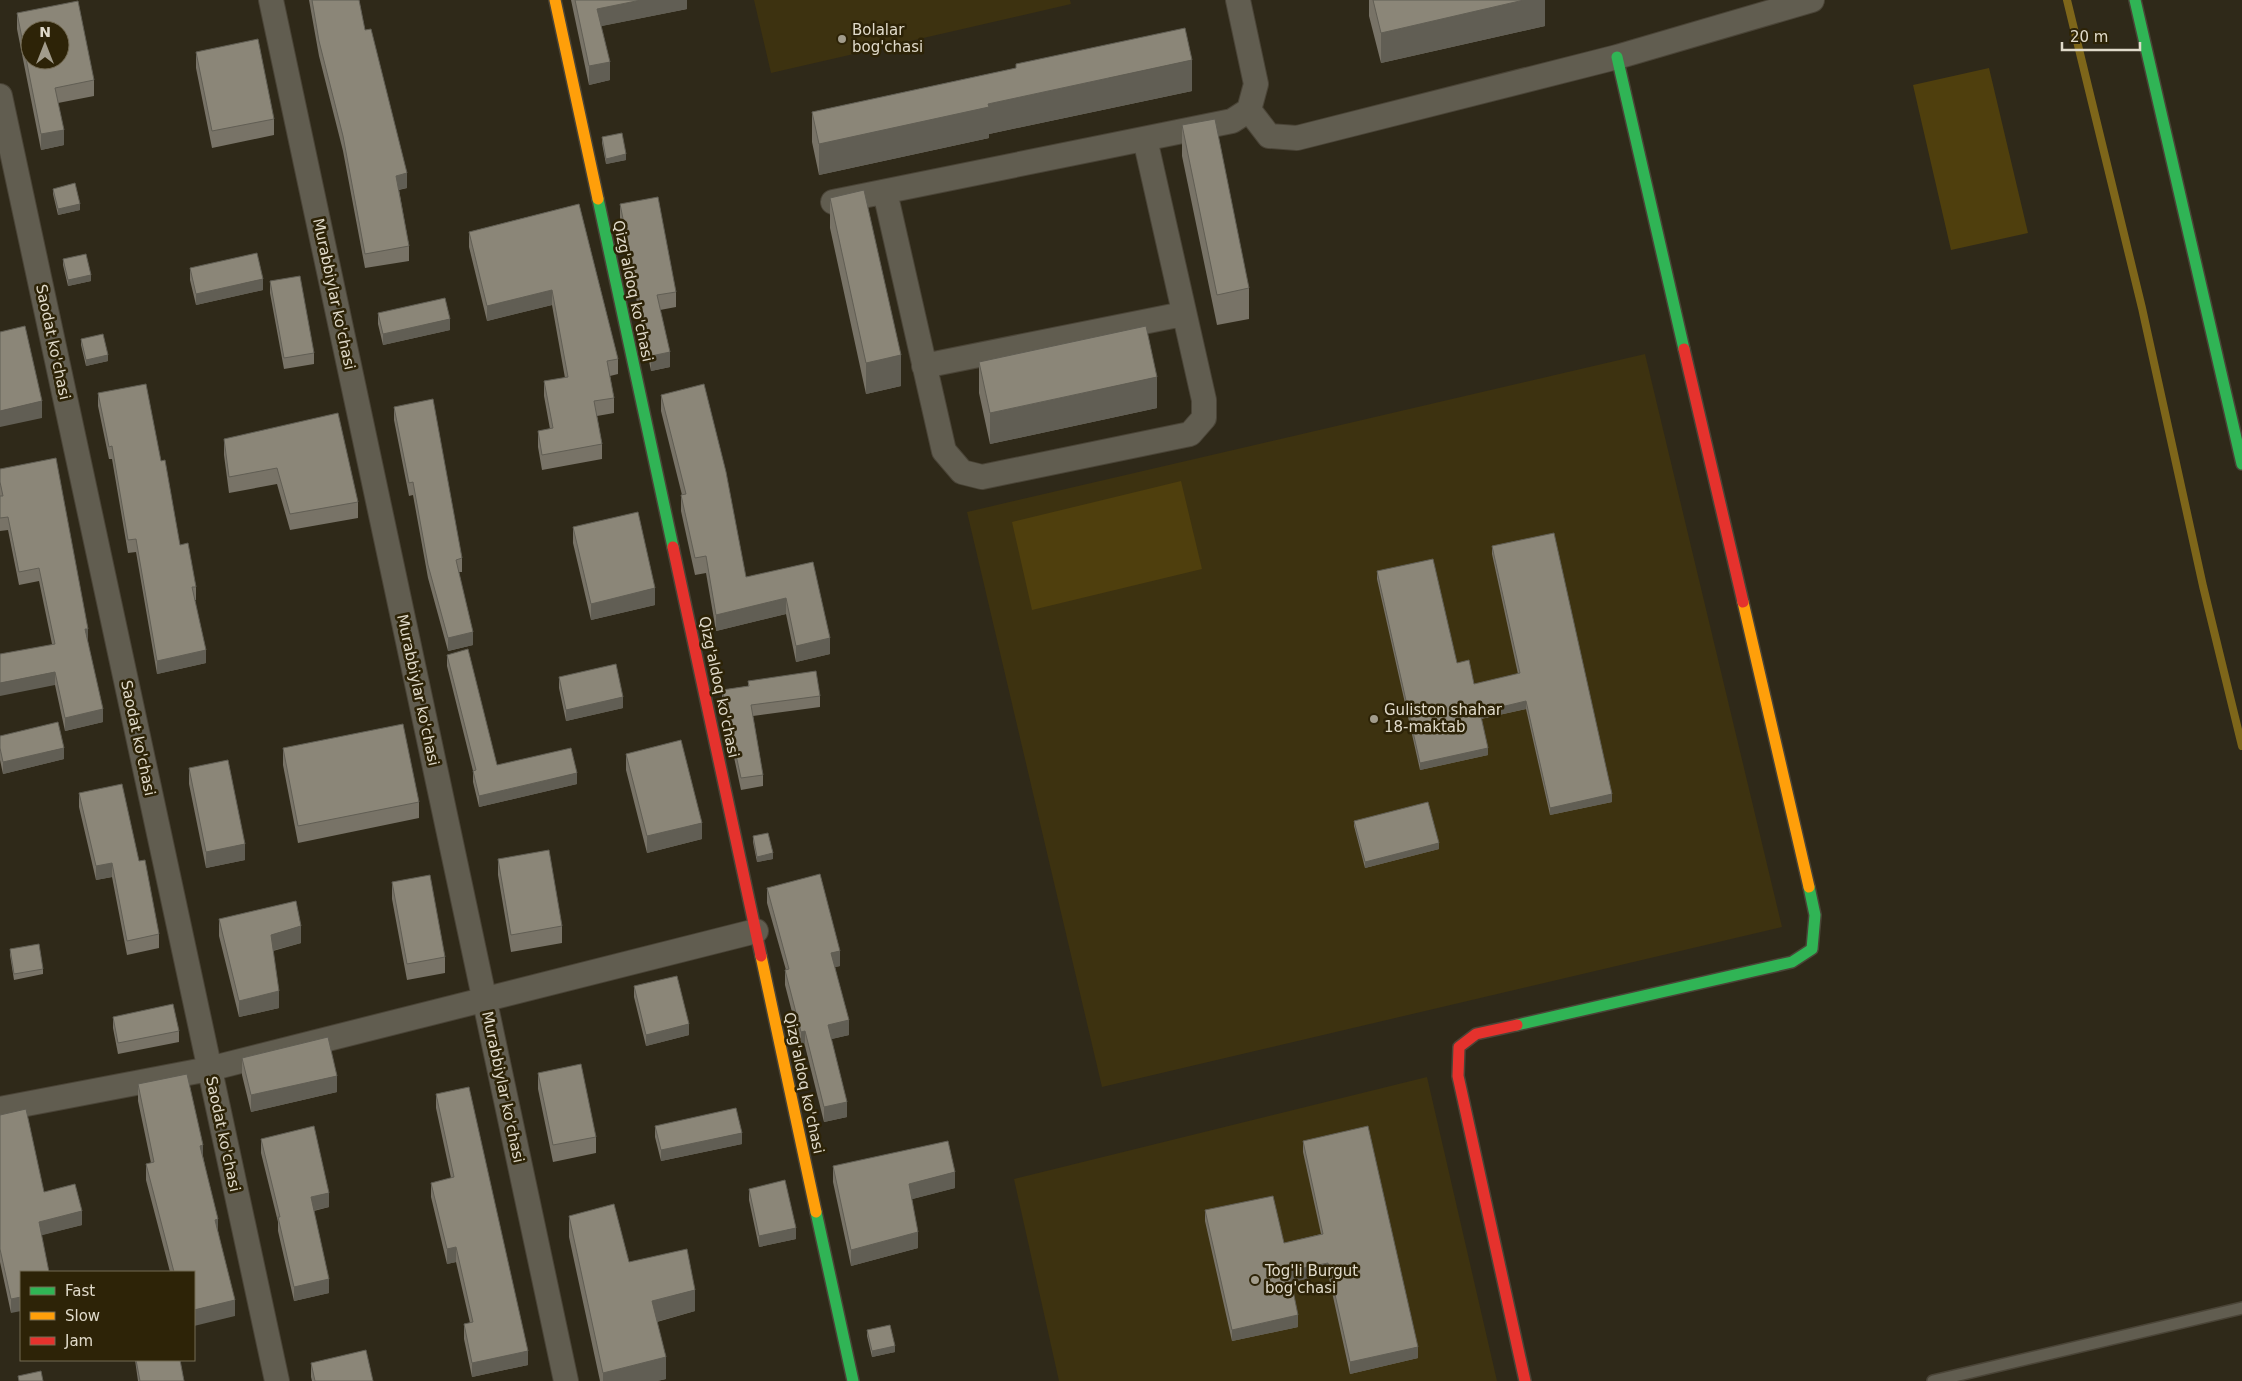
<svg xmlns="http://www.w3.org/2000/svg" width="2242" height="1381" font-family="'DejaVu Sans',sans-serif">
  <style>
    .built { fill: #3d3210 }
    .green { fill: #4f3f0d }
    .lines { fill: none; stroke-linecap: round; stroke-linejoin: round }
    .stream { stroke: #7e661a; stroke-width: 8 }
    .lane-casing { stroke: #4a4437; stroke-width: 14 }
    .street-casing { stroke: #4a4437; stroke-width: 26 }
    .fast-casing { stroke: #4a4437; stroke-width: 14 }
    .slow-casing { stroke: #4a4437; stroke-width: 14 }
    .jam-casing { stroke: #4a4437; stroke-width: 14 }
    .lane { stroke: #615d50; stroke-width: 11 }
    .street { stroke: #615d50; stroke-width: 24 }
    .fast { stroke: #30b455; stroke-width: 11 }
    .slow { stroke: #ff9f0a; stroke-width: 11 }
    .jam { stroke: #e5322d; stroke-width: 11 }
    .wall { fill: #787367 }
    .shaded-wall { fill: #615e54 }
    .building { fill: #8b8678; stroke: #615e54; fill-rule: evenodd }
    .poi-dot { fill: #a29c8c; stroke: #2d2307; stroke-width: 2 }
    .labels { text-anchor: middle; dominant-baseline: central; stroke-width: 5; stroke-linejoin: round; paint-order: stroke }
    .poi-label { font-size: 15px; fill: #e0daca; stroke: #2d2307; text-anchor: start }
    .street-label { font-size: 15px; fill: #e0daca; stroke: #2d2307 }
  </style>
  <rect width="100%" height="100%" fill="#2f2919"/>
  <!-- built -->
  <path class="built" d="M754,0H1070L1071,4L771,73Z
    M1645,354L1782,927L1102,1087L967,512Z
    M1427,1077L1497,1381H1059L1014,1179Z"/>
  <!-- green -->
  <path class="green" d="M1989,68L2028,233L1951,250L1913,85Z
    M1181,481L1202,569L1032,610L1012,522Z"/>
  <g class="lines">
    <!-- stream -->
    <path class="stream" d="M2067,0L2142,308L2203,586L2242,746"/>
    <defs>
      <path id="lane" d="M1933,1381L2242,1308"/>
      <path id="street" d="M271,0L566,1381
        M0,96L277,1381
        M1249,110L1269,136L1297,138L1617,57L1812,0
        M885,192L944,451L962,472L982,477L1190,434L1204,418V400L1145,139
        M833,202L1232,121L1249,110L1256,84L1238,0
        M924,366L1183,314
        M0,1109L209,1069L756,931"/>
      <path id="fast" d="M2135,0L2242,464
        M1617,57L1684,349
        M598,199L673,547
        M1517,1025L1792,962L1812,949L1815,915L1809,887
        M816,1212L853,1381"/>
      <path id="slow" d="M555,0L598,199
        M1743,602L1809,887
        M761,956L816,1212"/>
      <path id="jam" d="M1684,349L1743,602
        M673,547L761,956
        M1517,1025L1476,1034L1459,1047L1458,1076L1525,1381"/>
    </defs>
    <!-- lane casing -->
    <use href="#lane" class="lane-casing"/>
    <!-- street casing -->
    <use href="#street" class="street-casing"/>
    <!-- fast casing -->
    <use href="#fast" class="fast-casing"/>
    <!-- slow casing -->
    <use href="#slow" class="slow-casing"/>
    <!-- jam casing -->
    <use href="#jam" class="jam-casing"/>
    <!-- lane -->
    <use href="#lane" class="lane"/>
    <!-- street -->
    <use href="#street" class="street"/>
    <!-- fast -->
    <use href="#fast" class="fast"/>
    <!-- slow -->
    <use href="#slow" class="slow"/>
    <!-- jam -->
    <use href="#jam" class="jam"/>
  </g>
  <!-- wall -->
  <path class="wall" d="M309,0H359L365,30L407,188L399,190L409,246V261L365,268L343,151L319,56Z
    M571,0H687V9L601,26L610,80L589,85Z
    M1369,0H1545V26L1381,63L1369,16Z
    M17,13L94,80V96L58,103L64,145L41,150L17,29Z
    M196,52L274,119V135L212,148L196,68Z
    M1016,64L1192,91L989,134V138L819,175L812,142V112L1016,68Z
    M1182,125L1249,288V319L1217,325L1182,156Z
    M602,137L626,160L606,164L602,143Z
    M53,189L80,210L58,215L53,194Z
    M830,198L901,386L866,394L830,228Z
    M579,204L618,359V374L610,376L614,398V413L597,416L602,444V459L542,470L538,447V431L550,429L544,396V381L565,378L552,305L487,321L469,247V232Z
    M620,204L676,292V307L660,310L670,367L651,371L620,219Z
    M63,259L91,281L68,286L63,265Z
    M190,268L263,290L196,305L190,280Z
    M270,281L314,353V364L284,369L270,293Z
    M378,313L450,330L383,345L378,324Z
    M81,339L108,361L86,366L81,345Z
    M979,362L1157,408L990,444L979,393Z
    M98,393L161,461L180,545L196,587V600H195L206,663L157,674L136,552L128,553L112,459H109L98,406Z
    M661,395L746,577L813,562L830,654L796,662L786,614L716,631L706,573L695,575L681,511V495H682L661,411Z
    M394,407L462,558V572H459L473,645L448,651L428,578L413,495L409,496L394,420Z
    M224,439L358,502V518L290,530L277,484L229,493L224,455Z
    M0,469L88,642L103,722L65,731L55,685L52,644L39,581L19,585L8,530L0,531Z
    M573,527L655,605L591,620L573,543Z
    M1492,546L1612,802L1550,815L1526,709L1481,719L1488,755L1420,770L1377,579V571L1457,663L1474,684L1518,674L1492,554Z
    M447,655L497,765L577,784L479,807L473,782V771L447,666Z
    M559,677L623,708L566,721L559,688Z
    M748,681L820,696V707L753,716L763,775V786L741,790L722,701V690L748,686Z
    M0,736L64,759L3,774L0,760Z
    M283,748L419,802V818L298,843L283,765Z
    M626,754L702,839L647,853L626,770Z
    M189,768L245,860L206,868L189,784Z
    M79,793L139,861L159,934V948L127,955L112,877L96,880L79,807Z
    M1354,821L1439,849L1365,868L1354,826Z
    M753,836L773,859L757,862L753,842Z
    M498,859L562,926V943L511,952L498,875Z
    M392,882L445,957V973L407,980L392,899Z
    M767,888L840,966L835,967L849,1035L831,1039L847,1117L824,1122L805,1046L801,1047L785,985V970H786L767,903Z
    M219,919L301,943L273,951L279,1008L239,1017L219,936Z
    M10,949L43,969V974L14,980L10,955Z
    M634,986L689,1035L646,1046L634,997Z
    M113,1017L179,1031V1042L118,1054L113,1028Z
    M242,1058L337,1092L251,1112L242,1075Z
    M538,1073L596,1137V1153L553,1162L538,1089Z
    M138,1084L203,1156L235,1316L194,1272H170L146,1180V1164L151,1163L138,1101Z
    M436,1094L528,1365L472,1377L464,1339V1324L470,1323L456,1262L447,1264L431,1197V1183L451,1178L436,1108Z
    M0,1115L44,1192L82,1225L41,1235L11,1313L0,1262Z
    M655,1126L742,1144L661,1161L655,1137Z
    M261,1139L329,1207L314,1211L329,1293L294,1301L278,1231V1222L261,1153Z
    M1303,1141L1418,1358L1350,1374L1328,1274L1291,1282L1298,1327L1232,1341L1205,1221V1210L1284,1243L1321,1234L1303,1152Z
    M833,1166L955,1188L912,1199L918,1248L851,1266L833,1182Z
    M749,1189L796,1239L759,1247L749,1200Z
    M569,1216L629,1262L695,1311L657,1322L666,1379L657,1381H600L569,1237Z
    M867,1330L895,1352L872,1357L867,1336Z
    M135,1360H180L184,1381H138Z
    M311,1363L373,1381H312L311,1377Z"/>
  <!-- shaded-wall -->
  <path class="shaded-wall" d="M641,0H687V9L597,27V9Z
    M1524,0H1545V26L1381,63V33Z
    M1192,60V91L989,134V138L819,175V144L988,104Z
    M610,62V80L589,85V66Z
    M64,130V145L41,150V134Z
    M626,154V160L606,164V159Z
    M407,173V188L396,190V176Z
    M80,204V210L58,215V209Z
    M91,275V281L68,286V280Z
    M263,279V290L196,305V294Z
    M552,290V305L487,321V306Z
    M450,319V330L383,345V334Z
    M670,352V367L651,371V356Z
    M108,355V361L86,366V360Z
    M901,355V386L866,394V363Z
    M1157,377V408L990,444V413Z
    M42,401V418L0,427V411Z
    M655,588V605L591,620V604Z
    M786,598V614L716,631V615Z
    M85,629H88V642Z
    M473,632V645L448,651V638Z
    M830,638V654L796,662V646Z
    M206,650V663L157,674V661Z
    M55,672V685L0,696V683Z
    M623,697V708L566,721V710Z
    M1526,701V709L1480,719V712Z
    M103,709V722L65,731V718Z
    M64,748V759L3,774V762Z
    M1488,748V755L1420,770V763Z
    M577,773V784L479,807V796Z
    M1612,794V802L1550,815V808Z
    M702,823V839L647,853V836Z
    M1439,843V849L1365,868V862Z
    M245,844V860L206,868V852Z
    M773,853V859L757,862V857Z
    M112,863V877L96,880V866Z
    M301,926V943L271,951V935Z
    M840,951V966L831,968V953Z
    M279,991V1008L239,1017V1001Z
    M849,1020V1035L828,1040V1025Z
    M689,1024V1035L646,1046V1035Z
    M805,1031V1046L801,1047V1032Z
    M337,1076V1092L251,1112V1095Z
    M847,1102V1117L824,1122V1107Z
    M742,1133V1144L661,1161V1150Z
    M203,1145V1162L200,1146Z
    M955,1172V1188L909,1200V1184Z
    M329,1193V1207L311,1211V1197Z
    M82,1211V1225L39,1236V1222Z
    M218,1219V1236L215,1220Z
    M796,1228V1239L759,1247V1236Z
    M918,1232V1248L851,1266V1250Z
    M456,1247V1262L447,1264V1249Z
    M1328,1263V1274L1289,1283V1271Z
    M329,1279V1293L294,1301V1287Z
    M695,1290V1311L652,1323V1301Z
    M21,1297V1311L11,1313V1299Z
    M235,1300V1316L194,1326V1310Z
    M1298,1315V1327L1232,1341V1330Z
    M895,1346V1352L872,1357V1351Z
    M1418,1347V1358L1350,1374V1362Z
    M528,1351V1365L472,1377V1363Z
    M666,1357V1379L657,1381H603V1373Z"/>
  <!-- building -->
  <path class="building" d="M312,0H359L365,30L371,29L407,173L396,176L409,246L365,254L343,136L319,41Z
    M575,0H641L597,9L610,62L589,66Z
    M1373,0H1524L1381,33Z
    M78,1L94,80L55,88L64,130L41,134L17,13ZM30,30H60V60H30Z
    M1185,28L1192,60L988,104L989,107L819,144L812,112L1016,68V64Z
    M258,39L274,119L212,131L196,52Z
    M1215,119L1249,288L1217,295L1182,125Z
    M622,133L626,154L606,159L602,137Z
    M75,183L80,204L58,209L53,189Z
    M864,190L901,355L866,363L830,198Z
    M658,197L676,292L657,295L670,352L651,356L620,204Z
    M579,204L618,359L607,361L614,398L594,401L602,444L542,455L538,431L553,428L544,381L568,377L552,290L487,306L469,232Z
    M257,253L263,279L196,294L190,268Z
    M86,254L91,275L68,280L63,259Z
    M300,276L314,353L284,358L270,281Z
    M445,298L450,319L383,334L378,313Z
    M25,326L42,401L0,411V332Z
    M1146,326L1157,377L990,413L979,362Z
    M103,334L108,355L86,360L81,339Z
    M146,384L161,461L165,460L180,545L188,543L196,587H192L206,650L157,661L136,539L128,540L112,446L109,447L98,393Z
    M704,384L726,472L746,577L813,562L830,638L796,646L786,598L716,615L706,556L695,558L681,495L686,494L661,395Z
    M433,399L462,558L456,560L473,632L448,638L428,565L413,482L409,483L394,407Z
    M338,413L358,502L290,514L277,468L229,477L224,439Z
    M56,458L88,629H85L103,709L65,718L55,672L0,683V654L55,644L39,568L19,572L8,517L0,518V496H3L0,482V469Z
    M638,512L655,588L591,604L573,527Z
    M1554,533L1612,794L1550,808L1526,701L1480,712L1488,748L1420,763L1377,571L1433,559L1457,663L1469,660L1474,684L1520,673L1492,546Z
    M468,649L497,765L571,748L577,773L479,796L473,771L476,770L447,655Z
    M616,664L623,697L566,710L559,677Z
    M816,671L820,696L751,705L763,775L741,778L722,690L749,686L748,681Z
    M58,722L64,748L3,762L0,748V736Z
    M403,724L419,802L298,826L283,748Z
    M681,740L702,823L647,836L626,754Z
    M228,760L245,844L206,852L189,768Z
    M122,784L139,861L145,860L159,934L127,941L112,863L96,866L79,793Z
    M1428,802L1439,843L1365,862L1354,821Z
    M768,833L773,853L757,857L753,836Z
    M549,850L562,926L511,935L498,859Z
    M820,874L840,951L831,953L849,1020L828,1025L847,1102L824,1107L805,1031L801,1032L785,970L789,969L767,888Z
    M430,875L445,957L407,964L392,882Z
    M296,901L301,926L271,935L279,991L239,1001L219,919Z
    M39,944L43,969L14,974L10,949Z
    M677,976L689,1024L646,1035L634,986Z
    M173,1004L179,1031L118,1043L113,1017Z
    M328,1037L337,1076L251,1095L242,1058Z
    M581,1064L596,1137L553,1145L538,1073Z
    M187,1074L203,1145L200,1146L218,1219L215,1220L235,1300L194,1310V1272H174L146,1164L154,1162L138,1084Z
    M469,1087L528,1351L472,1363L464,1324L473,1322L456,1247L447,1249L431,1183L454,1177L436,1094Z
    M736,1108L742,1133L661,1150L655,1126Z
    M26,1109L44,1192L75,1184L82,1211L39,1222L49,1272H21V1297L11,1299L0,1249V1115Z
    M314,1126L329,1193L311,1197L329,1279L294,1287L278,1217H280L261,1139Z
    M1368,1126L1418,1347L1350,1362L1328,1263L1289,1271L1298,1315L1232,1330L1205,1210L1273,1196L1284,1243L1323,1234L1303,1141Z
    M948,1141L955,1172L909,1184L918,1232L851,1250L833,1166Z
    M785,1180L796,1228L759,1236L749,1189Z
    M614,1204L629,1262L687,1249L695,1290L652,1301L666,1357L603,1373L569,1216Z
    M890,1325L895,1346L872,1351L867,1330Z
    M366,1350L373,1381H315L311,1363Z
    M136,1360H180L184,1381H140Z
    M41,1371L43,1381H19L18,1376Z"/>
  <!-- markers -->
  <g class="poi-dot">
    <circle cx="842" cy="39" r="5"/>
    <circle cx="1374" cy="719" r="5"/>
    <circle cx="1255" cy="1280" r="5"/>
  </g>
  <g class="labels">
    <!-- poi labels -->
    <g class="poi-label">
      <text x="852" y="30">Bolalar<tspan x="852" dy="17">bog'chasi</tspan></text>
      <text x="1384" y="710">Guliston shahar<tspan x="1384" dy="17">18-maktab</tspan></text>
      <text x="1265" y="1271">Tog'li Burgut<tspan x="1265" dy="17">bog'chasi</tspan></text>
    </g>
    <!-- street labels -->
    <g class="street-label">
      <text transform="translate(633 291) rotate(78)">Qizg'aldoq ko'chasi</text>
      <text transform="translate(334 294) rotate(78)">Murabbiylar ko'chasi</text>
      <text transform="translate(53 342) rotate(78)">Saodat ko'chasi</text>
      <text transform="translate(719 687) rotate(78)">Qizg'aldoq ko'chasi</text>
      <text transform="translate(418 690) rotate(78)">Murabbiylar ko'chasi</text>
      <text transform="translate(138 738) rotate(78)">Saodat ko'chasi</text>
      <text transform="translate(804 1083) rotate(78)">Qizg'aldoq ko'chasi</text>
      <text transform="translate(503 1087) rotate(78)">Murabbiylar ko'chasi</text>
      <text transform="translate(223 1134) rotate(78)">Saodat ko'chasi</text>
    </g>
  </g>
  <!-- legend -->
  <rect x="20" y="1271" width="175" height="90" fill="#2d2307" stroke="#756c55"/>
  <rect x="30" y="1287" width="25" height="8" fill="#30b455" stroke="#756c55"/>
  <text x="65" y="1296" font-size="15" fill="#e0daca">Fast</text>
  <rect x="30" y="1312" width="25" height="8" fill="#ff9f0a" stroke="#756c55"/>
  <text x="65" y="1321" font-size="15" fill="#e0daca">Slow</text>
  <rect x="30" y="1337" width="25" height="8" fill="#e5322d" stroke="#756c55"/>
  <text x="65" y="1346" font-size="15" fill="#e0daca">Jam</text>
  <!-- north arrow -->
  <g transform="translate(45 45)"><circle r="24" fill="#2d2307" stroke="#756c55"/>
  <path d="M0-4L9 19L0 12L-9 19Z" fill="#a29c8c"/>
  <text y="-8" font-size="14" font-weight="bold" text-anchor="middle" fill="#e0daca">N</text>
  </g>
  <!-- scale -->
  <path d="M2062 42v8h78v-8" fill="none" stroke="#e0daca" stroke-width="2.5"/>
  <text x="2070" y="42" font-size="15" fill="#e0daca" stroke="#2d2307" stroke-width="4" paint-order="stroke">20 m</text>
</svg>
